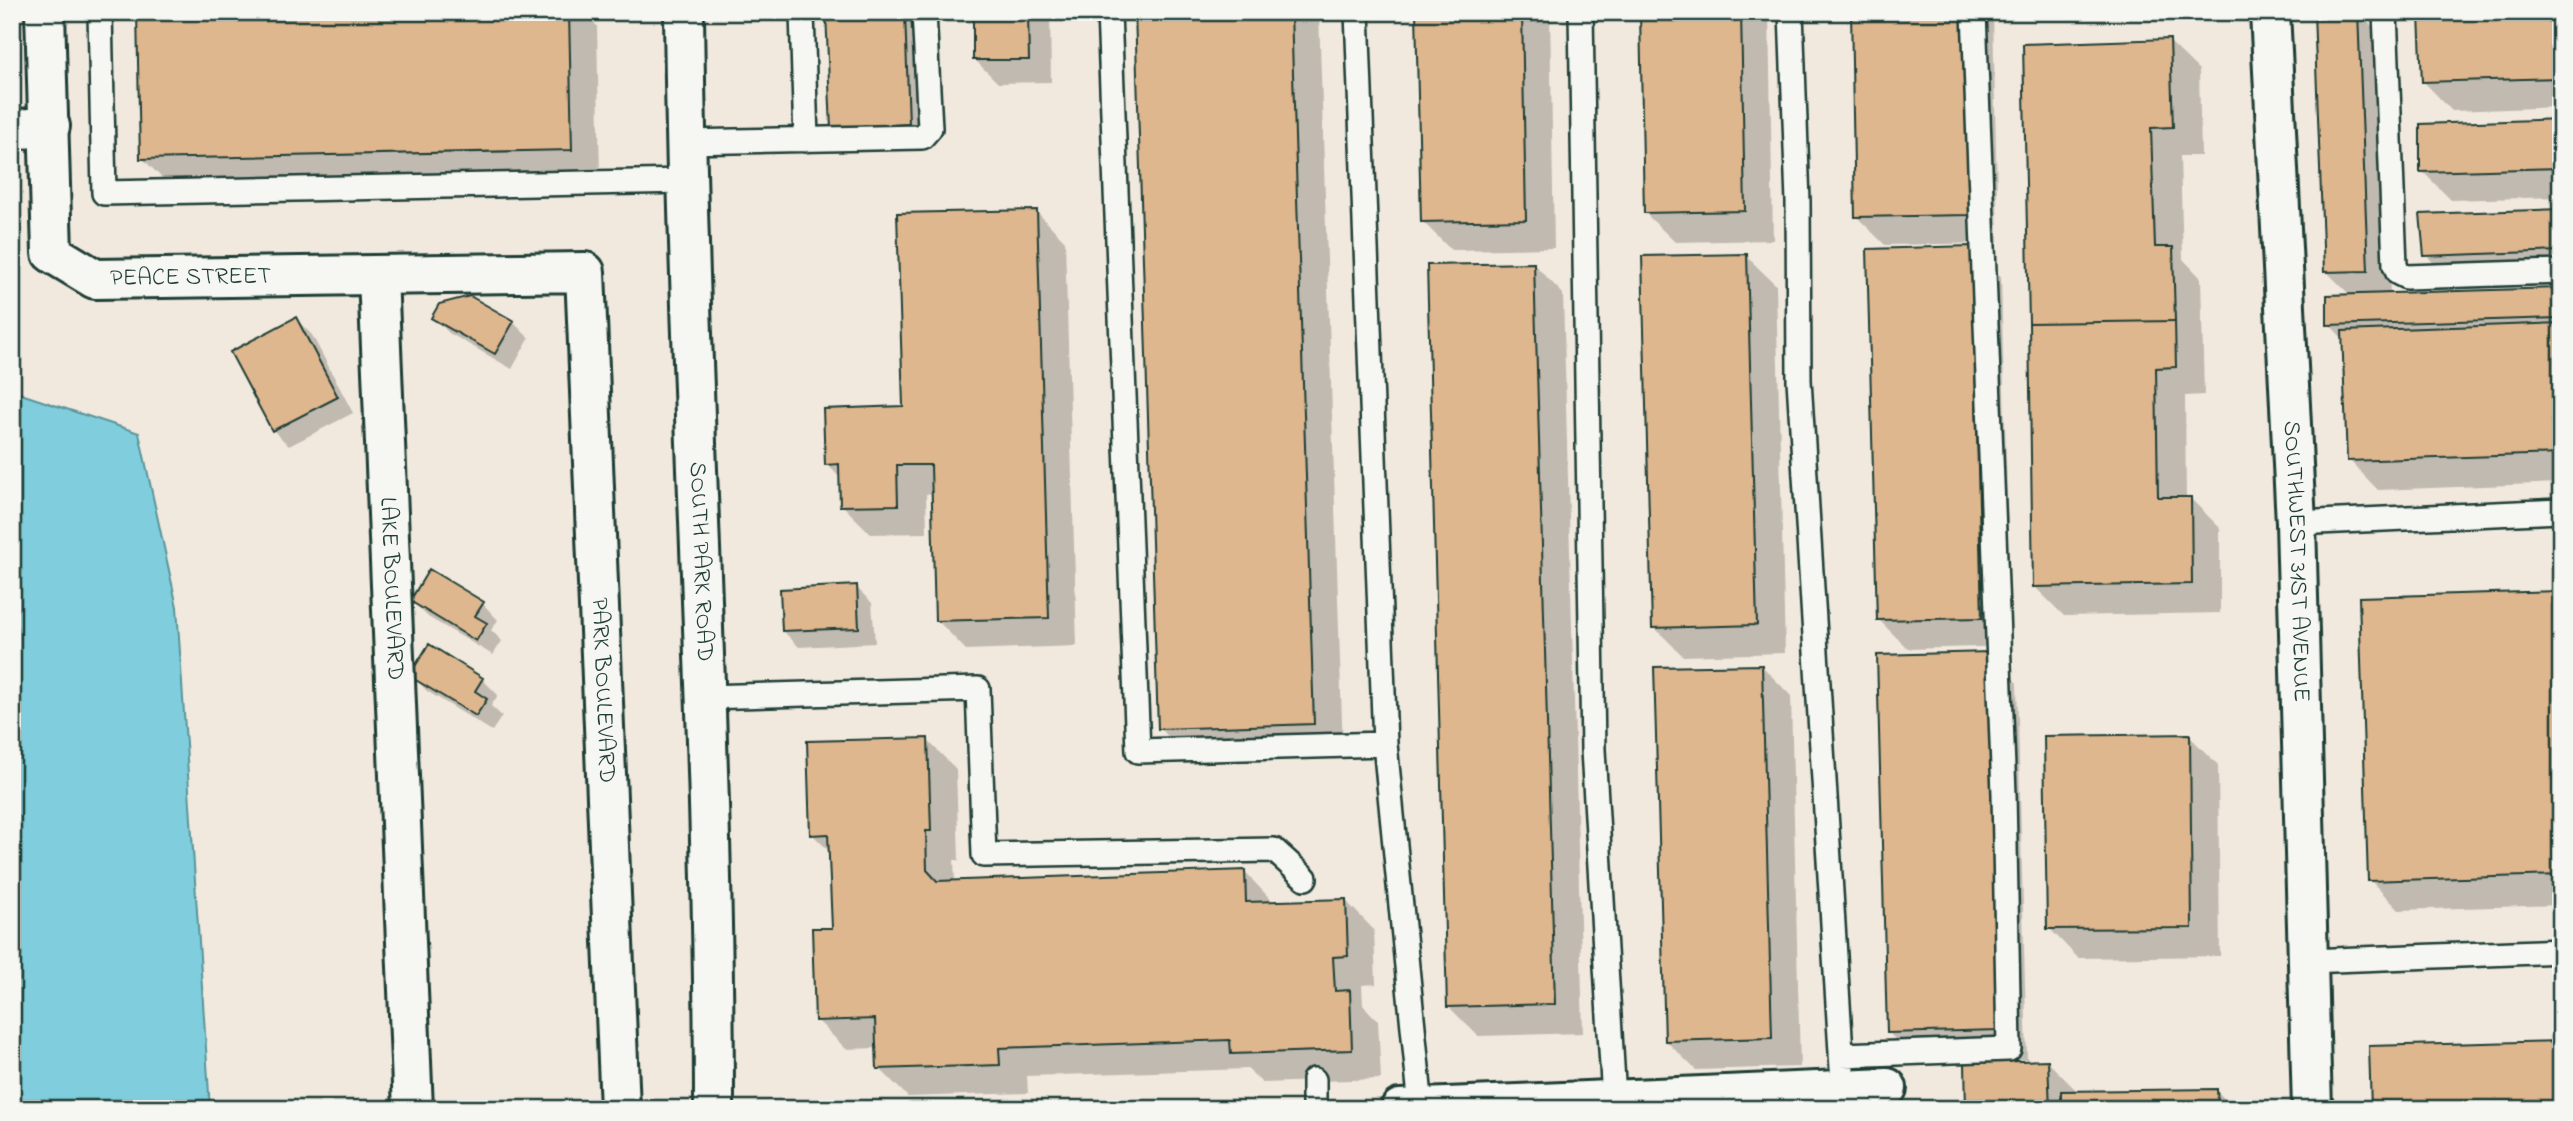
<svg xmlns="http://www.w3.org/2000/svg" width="2573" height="1121" font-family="'Indie Flower',sans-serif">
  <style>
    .water { fill: #80cedd; stroke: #599499; stroke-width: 2 }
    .shadow { fill: #0003 }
    .building { fill: #dfb78f; stroke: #1f3d34; stroke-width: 2 }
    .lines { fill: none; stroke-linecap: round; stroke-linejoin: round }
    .lane-casing { stroke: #1f3d34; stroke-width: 28 }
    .street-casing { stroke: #1f3d34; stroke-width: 44 }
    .secondary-casing { stroke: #1f3d34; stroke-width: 44 }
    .lane { stroke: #f6f6f2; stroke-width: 23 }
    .street { stroke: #f6f6f2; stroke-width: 38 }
    .secondary { stroke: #f6f6f2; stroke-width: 38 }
    .labels { text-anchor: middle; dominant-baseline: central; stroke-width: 5; stroke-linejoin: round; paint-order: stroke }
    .street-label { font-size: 24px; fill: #1f3d34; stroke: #f6f6f2 }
  </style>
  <rect width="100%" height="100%" fill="#f1e9de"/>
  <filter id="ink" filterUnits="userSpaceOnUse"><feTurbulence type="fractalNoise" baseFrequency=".0143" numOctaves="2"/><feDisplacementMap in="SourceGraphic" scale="14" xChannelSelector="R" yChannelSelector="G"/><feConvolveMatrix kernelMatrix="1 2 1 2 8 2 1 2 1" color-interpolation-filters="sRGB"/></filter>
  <g filter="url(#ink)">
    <!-- water -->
    <path class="water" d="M12,391L139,433L177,607L210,1109H12Z"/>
    <!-- shadow -->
    <path class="shadow" d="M139,12H584L597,26L600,179L171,187L142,158Z
      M828,12H927L932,147L856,152L832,129Z
      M974,12H1050L1051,82L998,83L975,60Z
      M1136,12H1319L1343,753L1189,758L1160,728Z
      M1418,12H1550L1554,248L1451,250L1422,221Z
      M1641,12H1769L1773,240L1675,242L1645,213Z
      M1852,12H1993L1998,243L1885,245L1856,216Z
      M2357,12L2381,35L2390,295L2561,290V483L2378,490L2349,460L2344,340L2329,324L2351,296L2326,271Z
      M2561,12V107L2452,111L2423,81Z
      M2169,41L2199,70L2201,156H2180L2183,259L2201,278L2204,395L2185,396L2186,498H2190L2220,528V613L2064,616L2034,586Z
      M2561,120V197L2451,200L2422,171Z
      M1036,211L1065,241L1077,646L966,650L937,620L933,494H926L927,533L871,534L842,505L841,479L827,464L904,408Z
      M2561,211V274L2449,279L2426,255Z
      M1972,248L2001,277L2011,646L1908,649L1879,620Z
      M1746,256L1776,285L1785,653L1683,656L1654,627Z
      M1534,264L1563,294L1583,1033L1478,1036L1449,1007Z
      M433,317L513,322L529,338L512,369L449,333Z
      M296,319L312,335L353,413L289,446L273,430Z
      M856,587L872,603L875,643L799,647L783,631Z
      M2561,593V905L2399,910L2370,880Z
      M412,601L483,604L498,620L491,630L502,641L493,655L428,617Z
      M1988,654L2017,683L2027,1059L1918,1062L1889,1033Z
      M1762,666L1791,696L1800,1067L1696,1070L1666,1041Z
      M411,675L482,679L498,695L491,706L502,716L492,731L427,691Z
      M2189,736L2218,765L2220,956L2078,958L2049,928Z
      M927,740L956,769L959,860H954L955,882L1244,871L1274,903L1345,900L1374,930L1376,984L1362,985L1363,1005L1378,1021L1381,1079L1262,1083L1248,1069L1027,1076L1028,1093L908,1097L879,1068L878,1048L846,1049L817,1020L834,929L831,853L812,834Z
      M2048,1062L2077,1091H2217L2234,1109H1968Z"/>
    <!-- building -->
    <path class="building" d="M137,12H569L572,150L140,159Z
      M826,12H905L909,124L831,130Z
      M973,12H1028L1029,60H973Z
      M1135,12H1291L1314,724L1158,729Z
      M1416,12H1522L1526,220L1421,222Z
      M1640,12H1741L1745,211L1644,213Z
      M1851,12H1965L1969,215L1855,217Z
      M2358,12L2368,271L2324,272L2314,13Z
      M2500,12H2561V78L2422,82L2419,15Z
      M2170,39L2173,127L2151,128L2155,247H2173L2175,321L2029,323L2023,44Z
      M2561,119V168L2420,172V124Z
      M2561,209V251L2424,256L2420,214Z
      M1037,210L1049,618L935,621L931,465H897L898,505L840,506L839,464L825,465L823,409L903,406L897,213Z
      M1972,246L1982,618L1877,620L1867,249Z
      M1747,254L1757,625L1652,628L1642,256Z
      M1534,263L1555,1004L1447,1007L1427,265Z
      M2561,288V318L2327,325V295Z
      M470,296L514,321L495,354L431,318L439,304Z
      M296,317L338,397L272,431L230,352Z
      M2175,321L2176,367L2156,368L2158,497H2191L2192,584L2033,587L2029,323Z
      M2561,323V454L2347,461L2342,331Z
      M429,569L484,602L475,616L487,623L476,641L410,601Z
      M857,585L859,628L782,631L780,589Z
      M2561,591V875L2368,881L2359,597Z
      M429,644L483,678L475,691L487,699L476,716L409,676Z
      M1989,652L1999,1030L1887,1033L1877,655Z
      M1762,665L1772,1038L1665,1041L1654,667Z
      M2190,734L2192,928L2047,929L2044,736Z
      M928,738L931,831H926L927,870L937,881L1245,870L1246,902L1346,899L1348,956L1333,957L1335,991L1350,990L1352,1050L1231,1054L1230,1040L999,1048L1000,1065L877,1069L875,1019L815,1021L812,928H832L828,834L810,835L807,741Z
      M2561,1041V1109H2371L2369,1046Z
      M2048,1060L2050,1109H1966L1965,1063Z
      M2217,1089L2218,1109H2061V1091Z"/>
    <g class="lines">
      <defs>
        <path id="lane" d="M100,12L104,193L686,181
          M802,12L806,140
          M1109,12L1138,751L1385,744
          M1357,12L1385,744L1421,1108
          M1581,12L1593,750L1614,1099
          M1791,12L1798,202L1799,380L1842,1068
          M2385,12L2395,265L2398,273L2406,277L2561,272
          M685,142L922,137L930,128L924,12
          M2296,523L2561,511
          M706,697L978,689L984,855L1274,850L1305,878
          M2308,961L2561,951
          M1841,1055L2009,1049L2004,794L1974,12
          M1314,1080V1109"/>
        <g id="street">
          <path id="s1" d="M45,12L52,253L95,279L585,272L620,1109"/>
          <path id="s2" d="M2270,12L2296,523L2312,1109"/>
          <path d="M12,130L50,126"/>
          <path id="s3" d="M378,276L413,1109"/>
          <path d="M1400,1109L1887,1088"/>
        </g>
        <g id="secondary">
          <path id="s4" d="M684,12C688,378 714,743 714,1109"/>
        </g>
      </defs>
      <!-- lane casing -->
      <use href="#lane" class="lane-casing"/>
      <!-- street casing -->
      <use href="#street" class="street-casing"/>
      <!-- secondary casing -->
      <use href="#secondary" class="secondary-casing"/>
      <!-- lane -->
      <use href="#lane" class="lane"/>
      <!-- street -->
      <use href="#street" class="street"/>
      <!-- secondary -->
      <use href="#secondary" class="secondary"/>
    </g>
  </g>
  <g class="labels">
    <!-- street labels -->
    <g class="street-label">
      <text stroke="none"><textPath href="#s1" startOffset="387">PEACE STREET</textPath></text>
      <text stroke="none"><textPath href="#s4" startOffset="550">SOUTH PARK ROAD</textPath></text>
      <text stroke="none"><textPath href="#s2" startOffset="550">SOUTHWEST 31ST AVENUE</textPath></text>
      <text stroke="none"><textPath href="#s3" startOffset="313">LAKE BOULEVARD</textPath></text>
      <text stroke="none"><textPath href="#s1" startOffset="1200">PARK BOULEVARD</textPath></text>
    </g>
  </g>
  <!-- margin -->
  <rect width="2573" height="1121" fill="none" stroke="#f6f6f2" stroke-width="42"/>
  <rect x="21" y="21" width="2531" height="1079" fill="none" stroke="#1f3d34" stroke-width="2.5" filter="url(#ink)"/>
</svg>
